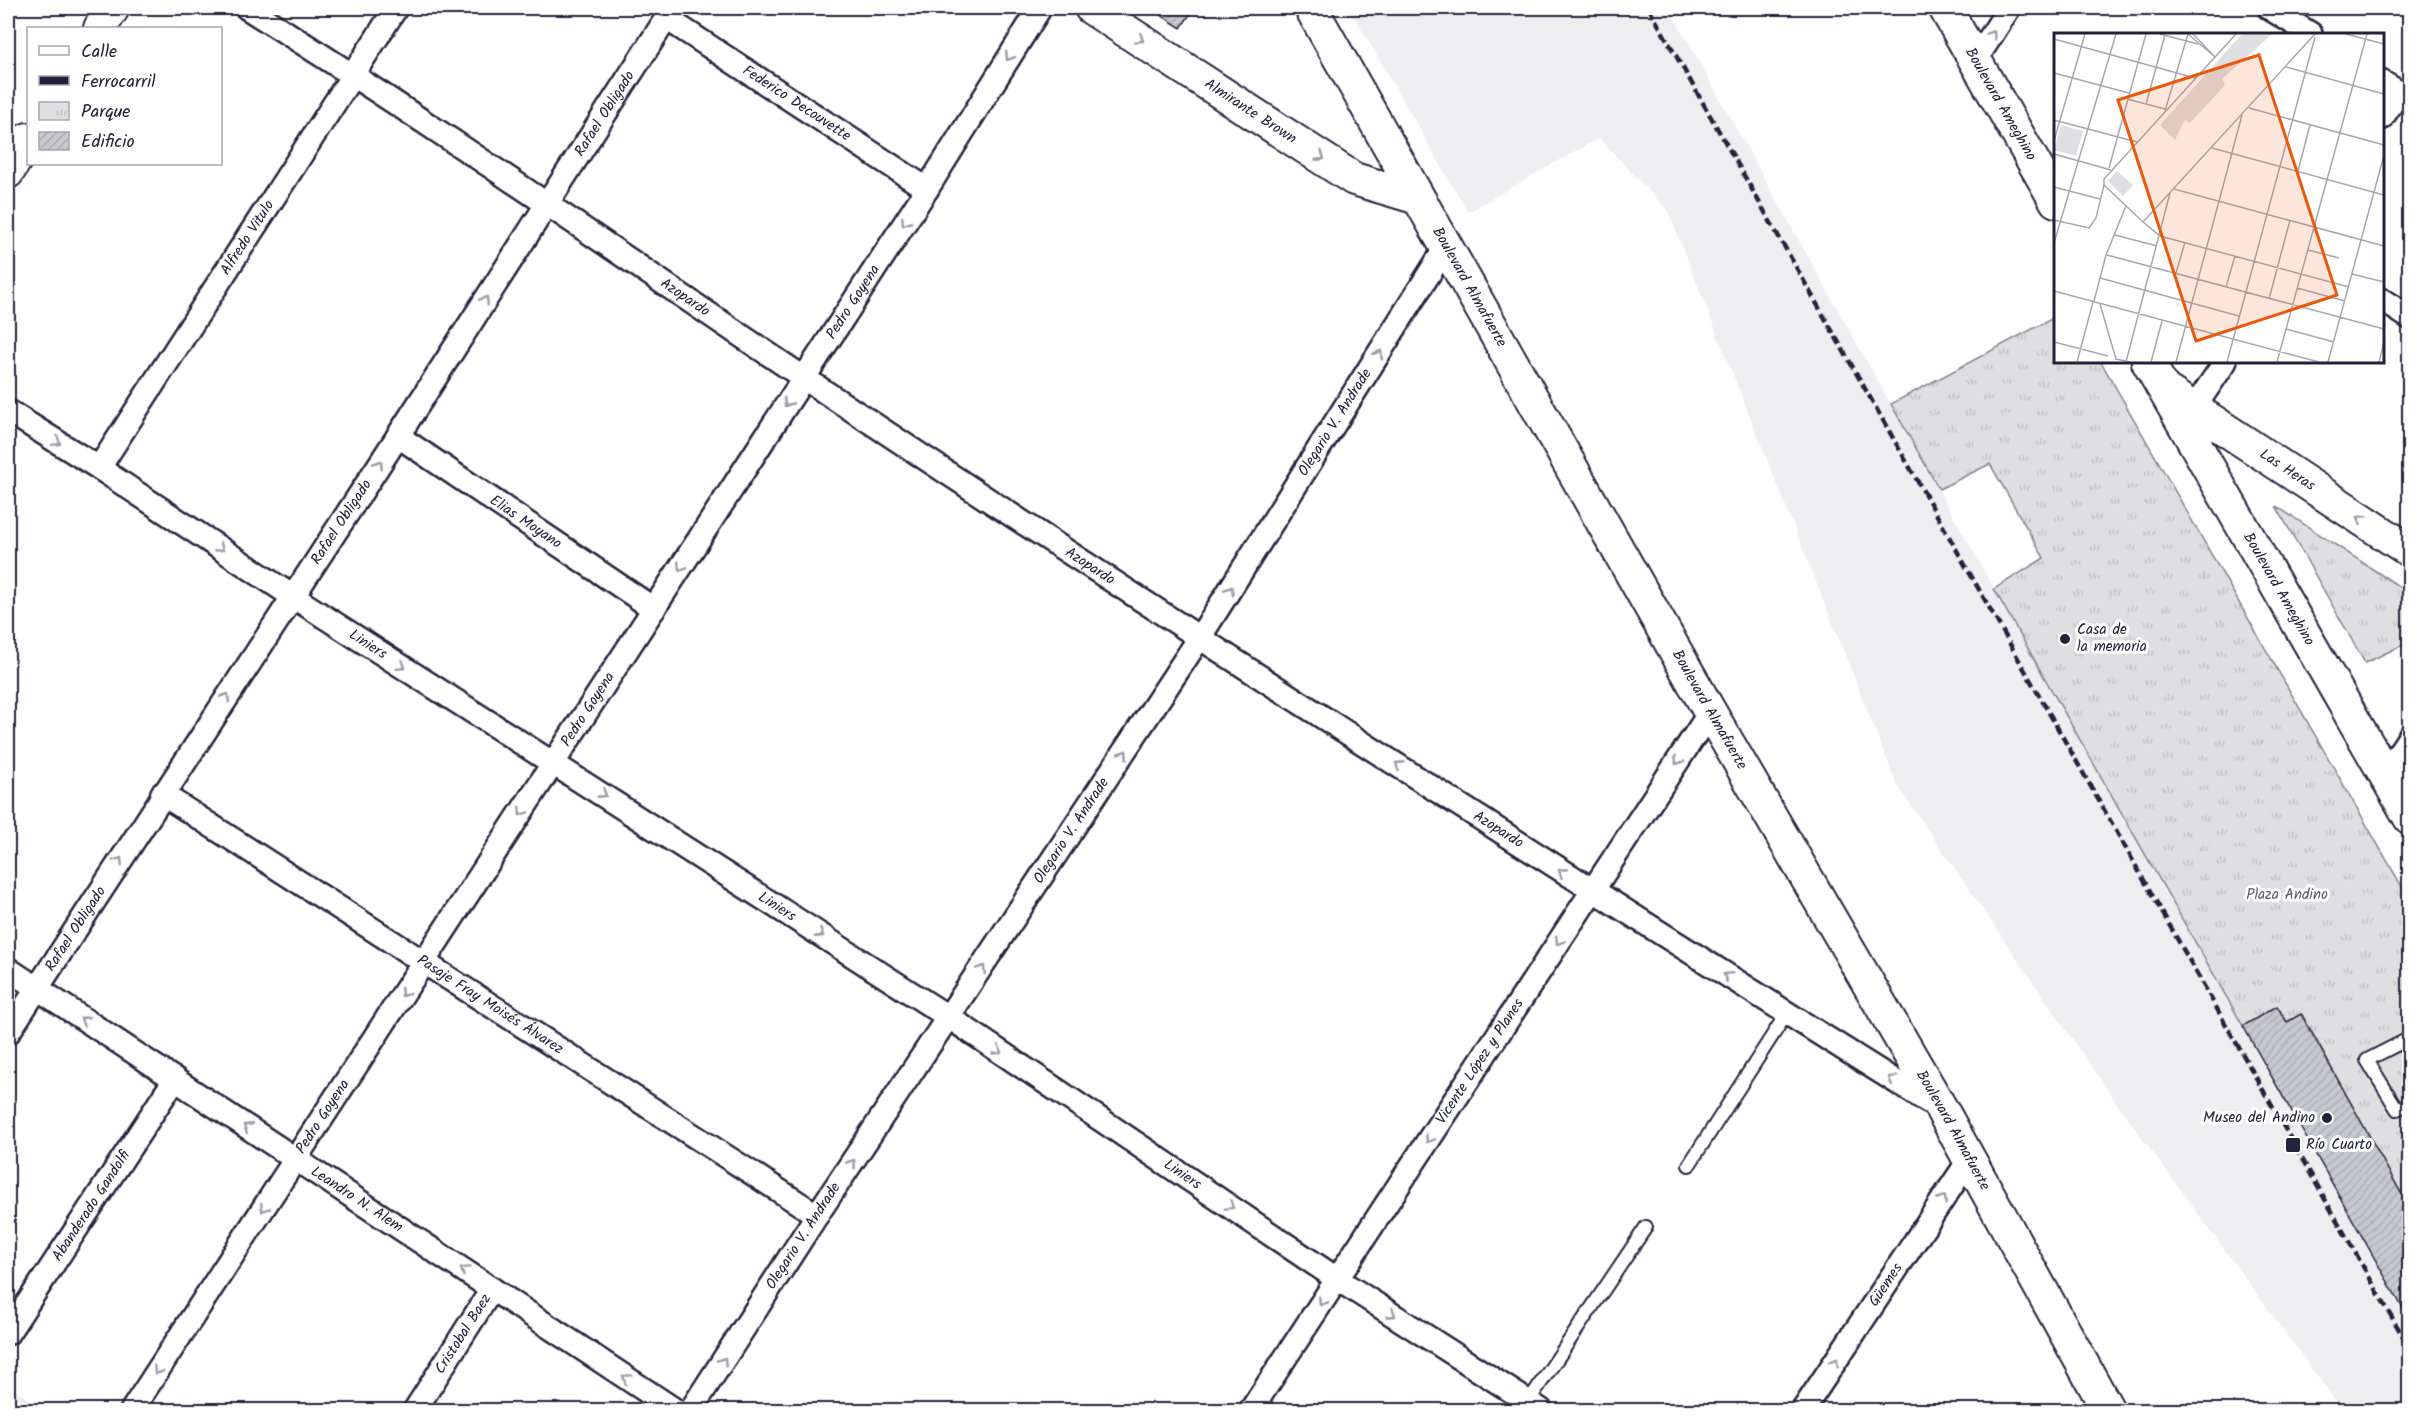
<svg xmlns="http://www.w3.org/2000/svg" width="2417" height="1418" font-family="Kalam,sans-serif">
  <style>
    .built { fill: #eeeef1 }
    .park { fill: url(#park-tufts); stroke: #80808e; stroke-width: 1.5 }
    .building { fill: url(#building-hatch); stroke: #22223b; stroke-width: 1.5 }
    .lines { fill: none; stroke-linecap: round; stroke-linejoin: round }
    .lane-casing { stroke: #22223b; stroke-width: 16 }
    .street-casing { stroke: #22223b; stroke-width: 27 }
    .secondary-casing { stroke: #22223b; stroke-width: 36 }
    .lane { stroke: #fff; stroke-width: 12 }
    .street { stroke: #fff; stroke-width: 22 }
    .secondary { stroke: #fff; stroke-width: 32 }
    .rail { stroke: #22223b; stroke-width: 4.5; stroke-dasharray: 9 4.5; stroke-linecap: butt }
    .oneway { stroke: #9c9ca7 }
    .poi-dot { fill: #22223b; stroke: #fff; stroke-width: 2 }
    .labels { text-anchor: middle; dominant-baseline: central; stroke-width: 6; stroke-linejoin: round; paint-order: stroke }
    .street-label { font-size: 15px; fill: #22223b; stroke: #fff }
    .poi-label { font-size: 15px; fill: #22223b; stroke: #fff; text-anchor: start }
    .park-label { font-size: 15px; fill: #5b5b6d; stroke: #fff }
    .inset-road { fill: none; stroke: #a7a7b1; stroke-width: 1.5 }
    .view { fill: #e8590c; fill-opacity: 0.15; stroke: #e8590c; stroke-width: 3 }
    .inset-edge { fill: none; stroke: #22223b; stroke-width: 3 }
  </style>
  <defs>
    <pattern id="park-tufts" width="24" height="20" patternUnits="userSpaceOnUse" patternTransform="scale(1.5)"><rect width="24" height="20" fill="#dfdfe2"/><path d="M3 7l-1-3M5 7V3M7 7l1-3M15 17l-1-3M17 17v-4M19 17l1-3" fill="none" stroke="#bfbfc3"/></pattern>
    <pattern id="building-hatch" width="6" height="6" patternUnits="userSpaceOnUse" patternTransform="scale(1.5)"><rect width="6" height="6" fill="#c8c8cf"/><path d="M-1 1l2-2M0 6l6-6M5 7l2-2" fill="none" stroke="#acacb3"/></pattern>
  </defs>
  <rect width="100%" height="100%" fill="#fff"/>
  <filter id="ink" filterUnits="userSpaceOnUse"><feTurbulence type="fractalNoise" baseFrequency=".0167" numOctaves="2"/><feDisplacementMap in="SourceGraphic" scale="12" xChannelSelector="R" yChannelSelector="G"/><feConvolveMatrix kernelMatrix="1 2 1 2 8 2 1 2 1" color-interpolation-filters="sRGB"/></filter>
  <g filter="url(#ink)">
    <!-- built -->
    <path class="built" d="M1349,8H1669L1994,589L2409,1321V1410H2342L2116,1102L1897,785L1668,211L1599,138L1468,212Z
      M8,1385L34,1403L29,1410H8Z"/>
    <!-- park -->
    <path class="park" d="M2055,317L2056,362H2101L2409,899V1209L2302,1014L2287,1022L2276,1007L2243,1026L1994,589L2044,558L1990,464L1939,489L1891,404Z
      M2276,506L2409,593V642L2365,663Z"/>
    <!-- building -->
    <path class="building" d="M1150,8H1194L1181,28Z
      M2277,1006L2287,1022L2301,1014L2410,1209V1321L2243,1026Z"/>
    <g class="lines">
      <defs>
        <path id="lane" d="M2410,1038L2367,1060L2397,1109L2410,1103
          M1689,1165L1787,1013
          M1528,1402L1646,1227"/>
        <g id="street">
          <path id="s1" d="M247,8C436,126 619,254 804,378C1178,627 1557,869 1938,1108"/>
          <path d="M2269,8L2311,34"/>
          <path id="s2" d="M666,18L927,189"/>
          <path d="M1975,61L2009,8"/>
          <path d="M2382,82L2410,99"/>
          <path d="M2382,118L2399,92"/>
          <path d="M2382,300L2410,318"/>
          <path d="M2194,408L2225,362"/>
          <path id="s3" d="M8,411L99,468L292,596L950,1018L1337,1279L1541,1410"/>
          <path id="s4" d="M398,436L654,609"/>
          <path id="s5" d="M99,468L396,8"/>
          <path d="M2384,775L2410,736"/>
          <path id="s6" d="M162,794L817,1215"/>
          <path id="s7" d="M8,969L675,1410"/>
          <path id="s8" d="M8,1033L398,436L673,8"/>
          <path id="s9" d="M8,1333L175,1079"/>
          <path id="s10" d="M132,1410L927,189L1040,8"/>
          <path id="s11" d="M415,1410L492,1289"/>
          <path id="s12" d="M691,1410L817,1215L1200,637L1446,247"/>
          <path id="s13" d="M1251,1410L1710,712"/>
          <path id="s14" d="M1803,1410L1969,1160"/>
        </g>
        <g id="secondary">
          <path id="s15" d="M1091,8L1354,179L1418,198"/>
          <path id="s16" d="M1311,8L1710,712L1942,1110L2108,1410"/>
          <path id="s17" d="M1945,8L2056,201"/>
          <path d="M100,28L113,8"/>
          <path d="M8,172L28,139"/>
          <path id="s18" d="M2148,362L2410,818"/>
          <path id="s19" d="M2167,391L2410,551"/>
        </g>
      </defs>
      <!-- lane casing -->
      <use href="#lane" class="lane-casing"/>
      <!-- street casing -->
      <use href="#street" class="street-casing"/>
      <!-- secondary casing -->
      <use href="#secondary" class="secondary-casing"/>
      <!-- lane -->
      <use href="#lane" class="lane"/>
      <!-- street -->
      <use href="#street" class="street"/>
      <!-- secondary -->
      <use href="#secondary" class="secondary"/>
      <!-- rail -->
      <path class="rail" d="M1649,8L2410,1349"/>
    </g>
    <!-- one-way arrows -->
    <defs><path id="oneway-chevron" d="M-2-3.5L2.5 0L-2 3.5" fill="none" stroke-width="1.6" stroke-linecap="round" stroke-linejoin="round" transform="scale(1.5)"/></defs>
    <g class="oneway">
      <use href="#oneway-chevron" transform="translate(1992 34) rotate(-57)"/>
      <use href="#oneway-chevron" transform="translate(1140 39) rotate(33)"/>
      <use href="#oneway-chevron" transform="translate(1009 57) rotate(122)"/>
      <use href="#oneway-chevron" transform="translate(1321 157) rotate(33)"/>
      <use href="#oneway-chevron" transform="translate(905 222) rotate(123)"/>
      <use href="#oneway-chevron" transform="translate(485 300) rotate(-57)"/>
      <use href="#oneway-chevron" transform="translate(1379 354) rotate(-58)"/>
      <use href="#oneway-chevron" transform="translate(787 403) rotate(123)"/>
      <use href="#oneway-chevron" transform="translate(57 442) rotate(32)"/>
      <use href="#oneway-chevron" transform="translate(379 464) rotate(-56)"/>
      <use href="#oneway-chevron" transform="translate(2361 519) rotate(-146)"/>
      <use href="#oneway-chevron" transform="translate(220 548) rotate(34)"/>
      <use href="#oneway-chevron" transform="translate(681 567) rotate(123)"/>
      <use href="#oneway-chevron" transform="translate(1230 590) rotate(-58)"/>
      <use href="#oneway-chevron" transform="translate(402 666) rotate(32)"/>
      <use href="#oneway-chevron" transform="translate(226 697) rotate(-57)"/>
      <use href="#oneway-chevron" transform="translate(1124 754) rotate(-57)"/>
      <use href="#oneway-chevron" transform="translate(1678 761) rotate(124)"/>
      <use href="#oneway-chevron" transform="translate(1399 765) rotate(-147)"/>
      <use href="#oneway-chevron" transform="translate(603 794) rotate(33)"/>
      <use href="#oneway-chevron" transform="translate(522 812) rotate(123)"/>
      <use href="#oneway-chevron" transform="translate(119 861) rotate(-57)"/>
      <use href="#oneway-chevron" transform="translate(1562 872) rotate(-147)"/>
      <use href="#oneway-chevron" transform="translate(820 934) rotate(33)"/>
      <use href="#oneway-chevron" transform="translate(1559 941) rotate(123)"/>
      <use href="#oneway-chevron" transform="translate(982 969) rotate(-57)"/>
      <use href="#oneway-chevron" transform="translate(1727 976) rotate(-148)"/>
      <use href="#oneway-chevron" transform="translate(404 993) rotate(123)"/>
      <use href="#oneway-chevron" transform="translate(84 1020) rotate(-147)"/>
      <use href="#oneway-chevron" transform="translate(998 1051) rotate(34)"/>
      <use href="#oneway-chevron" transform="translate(1892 1079) rotate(-148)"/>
      <use href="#oneway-chevron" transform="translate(247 1127) rotate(-147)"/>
      <use href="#oneway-chevron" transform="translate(1429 1139) rotate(123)"/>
      <use href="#oneway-chevron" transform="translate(852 1163) rotate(-56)"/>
      <use href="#oneway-chevron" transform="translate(1943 1199) rotate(-57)"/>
      <use href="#oneway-chevron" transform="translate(1230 1206) rotate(34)"/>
      <use href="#oneway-chevron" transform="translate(264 1208) rotate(123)"/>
      <use href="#oneway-chevron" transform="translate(464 1270) rotate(-146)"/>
      <use href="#oneway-chevron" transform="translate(1322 1302) rotate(123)"/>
      <use href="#oneway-chevron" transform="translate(1392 1314) rotate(33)"/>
      <use href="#oneway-chevron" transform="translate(723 1361) rotate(-57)"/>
      <use href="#oneway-chevron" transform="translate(1835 1362) rotate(-57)"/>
      <use href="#oneway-chevron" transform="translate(157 1371) rotate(123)"/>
      <use href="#oneway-chevron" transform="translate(626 1378) rotate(-146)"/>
    </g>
  </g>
  <!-- markers -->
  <g class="poi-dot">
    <circle cx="2065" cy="639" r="6"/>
    <circle cx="2327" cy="1118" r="6"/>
    <rect x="2285" y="1137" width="16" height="16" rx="3"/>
  </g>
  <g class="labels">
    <!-- street labels -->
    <g class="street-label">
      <text stroke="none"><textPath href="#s2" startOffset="156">Federico Decouvette</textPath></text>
      <text stroke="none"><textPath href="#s17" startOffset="111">Boulevard Ameghino</textPath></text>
      <text stroke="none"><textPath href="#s15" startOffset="190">Almirante Brown</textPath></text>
      <text stroke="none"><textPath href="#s8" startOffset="1096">Rafael Obligado</textPath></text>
      <text stroke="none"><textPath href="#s5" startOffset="274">Alfredo Vitulo</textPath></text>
      <text stroke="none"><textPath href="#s16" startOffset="321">Boulevard Almafuerte</textPath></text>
      <text stroke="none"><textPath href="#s1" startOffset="525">Azopardo</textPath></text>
      <text stroke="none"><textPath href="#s10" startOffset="1322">Pedro Goyena</textPath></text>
      <text stroke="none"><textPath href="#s12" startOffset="1179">Olegario V. Andrade</textPath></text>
      <text stroke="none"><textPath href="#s19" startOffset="144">Las Heras</textPath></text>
      <text stroke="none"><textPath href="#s8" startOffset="610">Rafael Obligado</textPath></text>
      <text stroke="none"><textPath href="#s4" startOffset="154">Elias Moyano</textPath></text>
      <text stroke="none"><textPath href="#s1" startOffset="1011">Azopardo</textPath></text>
      <text stroke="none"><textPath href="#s18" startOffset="262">Boulevard Ameghino</textPath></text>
      <text stroke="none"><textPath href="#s3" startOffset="429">Liniers</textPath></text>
      <text stroke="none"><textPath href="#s16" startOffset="807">Boulevard Almafuerte</textPath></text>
      <text stroke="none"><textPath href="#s10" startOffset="836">Pedro Goyena</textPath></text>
      <text stroke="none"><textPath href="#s1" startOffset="1497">Azopardo</textPath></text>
      <text stroke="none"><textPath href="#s12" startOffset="693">Olegario V. Andrade</textPath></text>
      <text stroke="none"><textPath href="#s3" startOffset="915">Liniers</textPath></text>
      <text stroke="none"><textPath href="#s8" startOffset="124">Rafael Obligado</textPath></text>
      <text stroke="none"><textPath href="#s6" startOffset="390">Pasaje Fray Moisés Álvarez</textPath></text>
      <text stroke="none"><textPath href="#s13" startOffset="417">Vicente López y Planes</textPath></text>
      <text stroke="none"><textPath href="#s10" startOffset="350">Pedro Goyena</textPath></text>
      <text stroke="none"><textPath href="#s16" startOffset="1293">Boulevard Almafuerte</textPath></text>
      <text stroke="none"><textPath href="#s3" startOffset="1401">Liniers</textPath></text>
      <text stroke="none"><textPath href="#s7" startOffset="418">Leandro N. Alem</textPath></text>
      <text stroke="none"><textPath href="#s9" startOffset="152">Abanderado Gandolfi</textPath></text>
      <text stroke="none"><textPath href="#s12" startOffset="207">Olegario V. Andrade</textPath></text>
      <text stroke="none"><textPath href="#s14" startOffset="150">Güemes</textPath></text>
      <text stroke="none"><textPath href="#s11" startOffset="90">Cristobal Baez</textPath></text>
    </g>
    <!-- poi labels -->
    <g class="poi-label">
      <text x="2077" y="630">Casa de<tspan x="2077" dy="17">la memoria</tspan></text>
      <text x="2315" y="1118" text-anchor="end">Museo del Andino</text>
      <text x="2306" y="1145">Río Cuarto</text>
    </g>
    <!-- park labels -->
    <g class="park-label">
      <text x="2287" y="895">Plaza Andino</text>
    </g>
  </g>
  <!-- overview -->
  <g transform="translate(2054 33)">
    <rect width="330" height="330" fill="#fff"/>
    <path d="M188,1H218L168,46L171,52L136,90L131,87L121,107L106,92ZM7,92L29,98L22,123L0,117ZM63,138L79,152L69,163L54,148Z" fill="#dfdfe2"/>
    <path class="inset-road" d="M106,1L144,11M134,1L161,24M139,1L161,24M182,1L50,146V152L89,189L261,1M292,1L330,11M0,6L141,45M232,34L330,61M0,40L75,60M73,66L111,76M92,71L111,2M195,75L330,112M111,78L134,1M0,87L83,109M0,108L31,1M158,115L330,162M0,121L57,137M55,135L92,1M244,138L256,92M0,154L46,166M120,156L330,213M0,187L35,195L42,185L50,152M89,189L106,203L295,254M61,202L103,213M0,210L62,1M254,217L285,225M53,222L330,296M122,240L131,209M298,241L330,249M46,245L185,283M172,254L181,223M243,255L291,268M0,258L265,329M215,266L236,187M40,268L52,222L72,173M46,271L62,326L76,329M232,296L280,309M0,309L54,323M23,329L39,269M72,329L116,160M97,329L108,288M122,329L188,82M173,329L261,4M223,329L313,1M274,329L330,122M325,329L330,309"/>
    <path class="view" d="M205,22L283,262L142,308L64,67Z"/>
    <rect width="330" height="330" class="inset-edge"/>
  </g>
  <!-- margin -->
  <rect width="2417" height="1418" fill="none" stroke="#fff" stroke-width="30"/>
  <rect x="15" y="15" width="2387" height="1388" fill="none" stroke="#22223b" stroke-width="2" filter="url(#ink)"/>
  <!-- legend -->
  <rect x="27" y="27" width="195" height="138" fill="#ffffff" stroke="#a7a7b1" stroke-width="1.5"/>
  <rect x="39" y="46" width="30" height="9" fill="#ffffff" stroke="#a7a7b1" stroke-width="1.5"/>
  <text x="81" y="57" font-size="18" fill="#22223b">Calle</text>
  <rect x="39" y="76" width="30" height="9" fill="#22223b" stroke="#a7a7b1" stroke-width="1.5"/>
  <text x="81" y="87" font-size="18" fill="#22223b">Ferrocarril</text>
  <rect x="39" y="102" width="30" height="18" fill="url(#park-tufts)" stroke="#a7a7b1" stroke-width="1.5"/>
  <text x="81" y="117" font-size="18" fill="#22223b">Parque</text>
  <rect x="39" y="132" width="30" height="18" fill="url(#building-hatch)" stroke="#a7a7b1" stroke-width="1.5"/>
  <text x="81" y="147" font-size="18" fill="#22223b">Edificio</text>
</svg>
